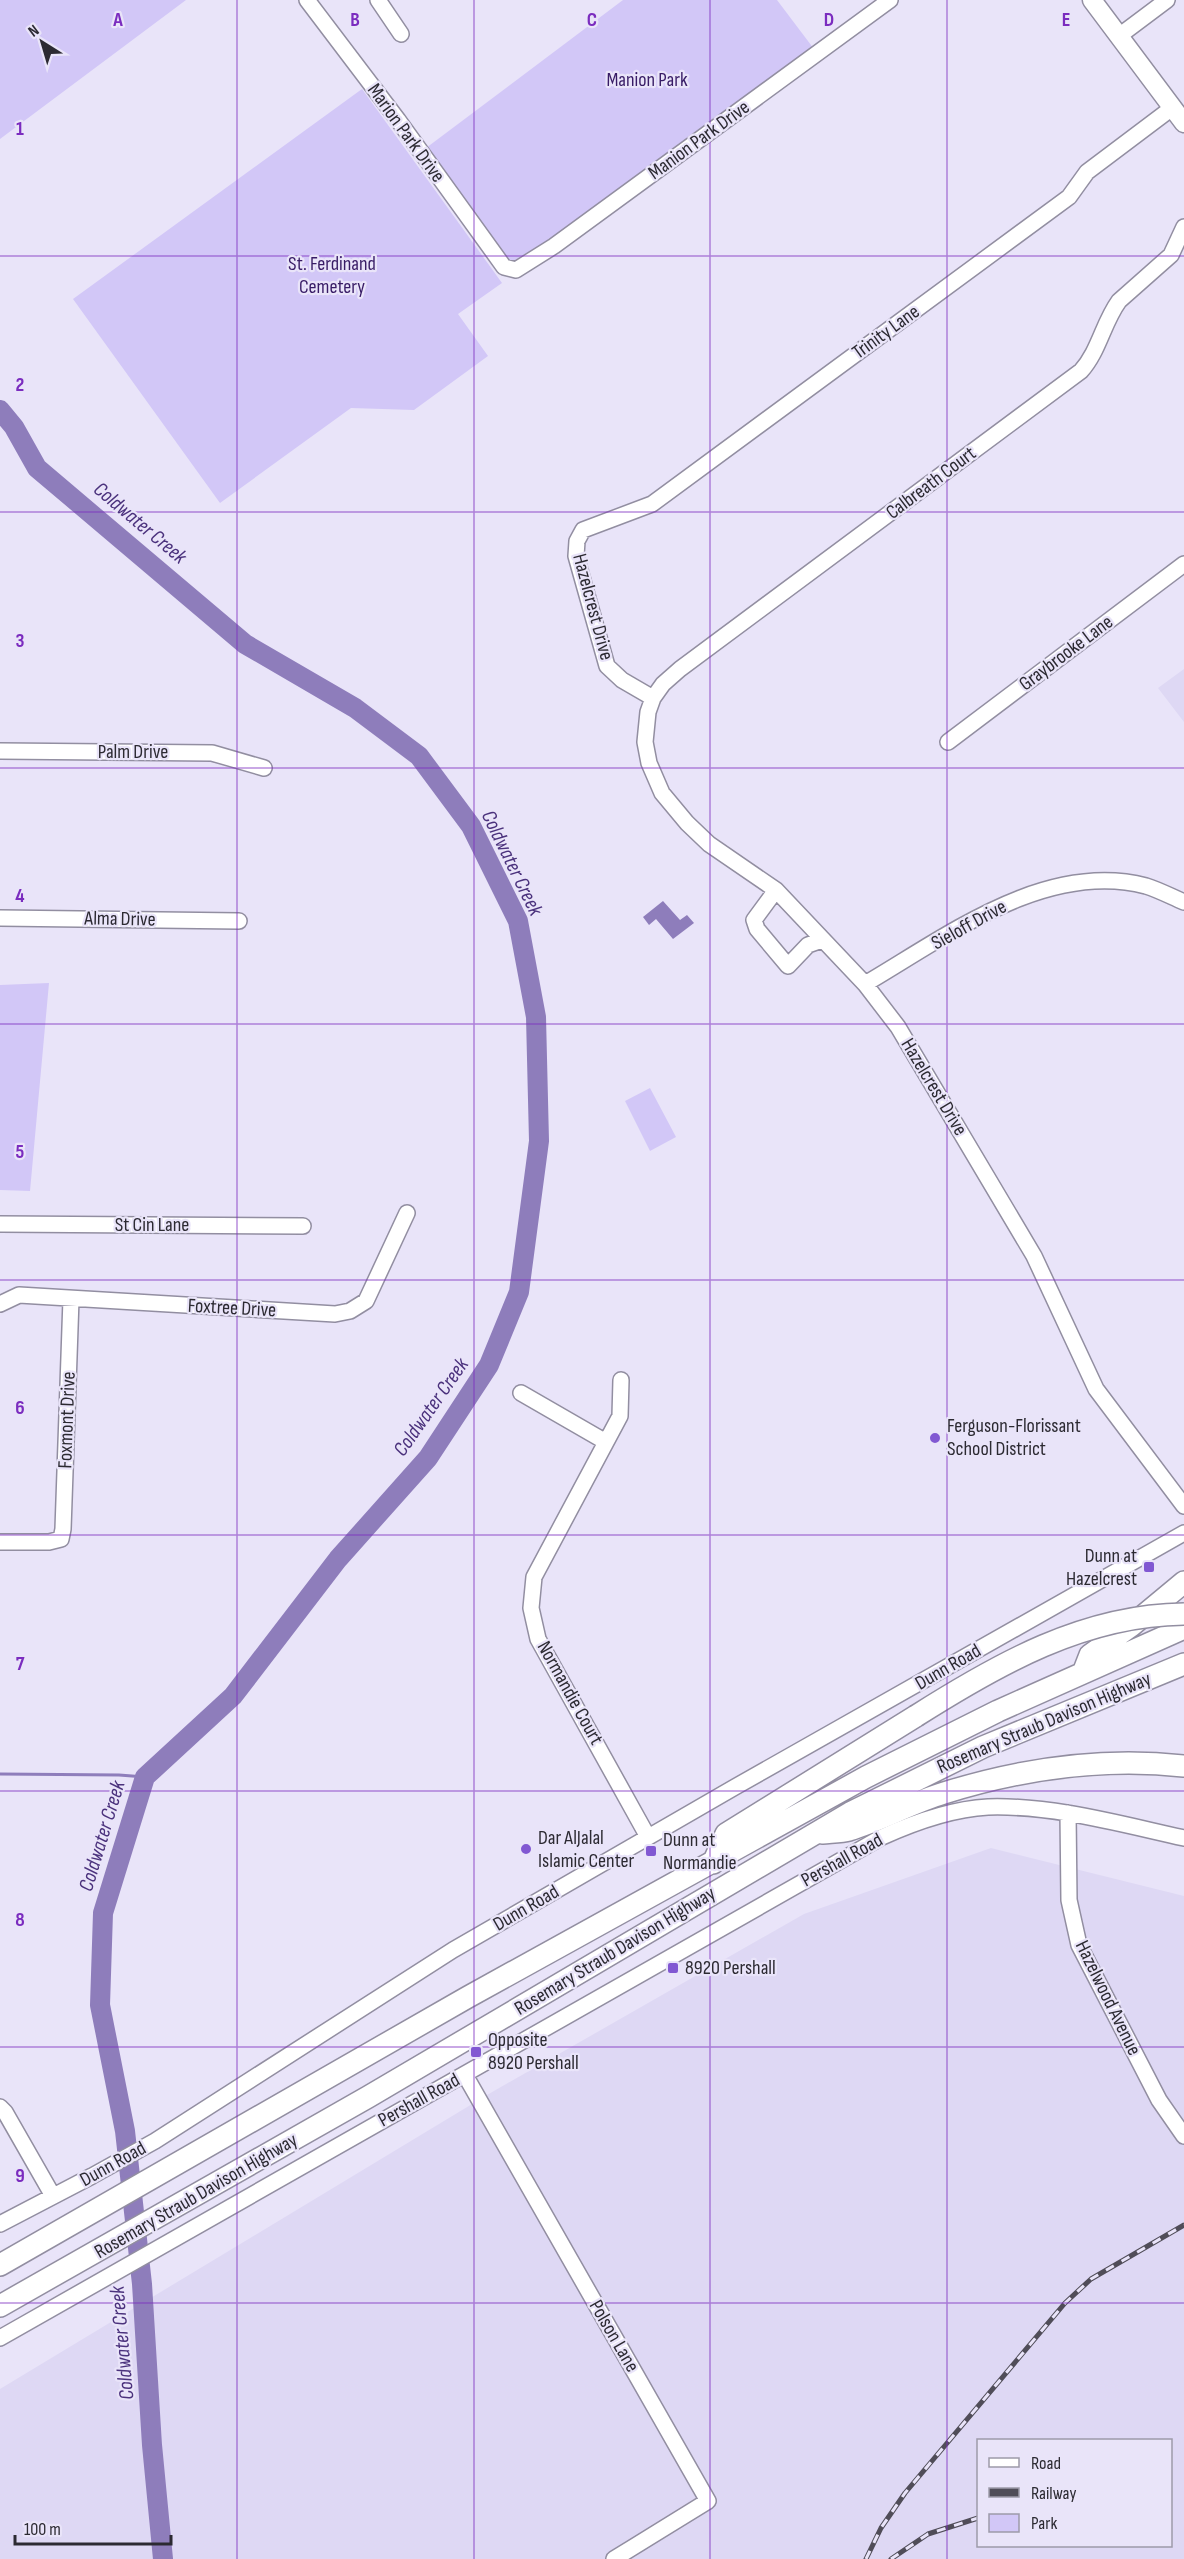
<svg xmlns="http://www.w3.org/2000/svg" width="1184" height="2559" font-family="'Sofia Sans Condensed',sans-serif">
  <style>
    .built { fill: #ded8f4; fill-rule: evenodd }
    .green { fill: #d2c7f7 }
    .water { fill: #8e7dbb }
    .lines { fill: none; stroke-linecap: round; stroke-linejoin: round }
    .stream { stroke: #8e7dbb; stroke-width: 3 }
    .river { stroke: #8e7dbb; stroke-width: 20 }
    .minor-casing { stroke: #928ea1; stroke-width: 18 }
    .major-casing { stroke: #928ea1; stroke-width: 21 }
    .highway-casing { stroke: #928ea1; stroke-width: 24 }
    .minor { stroke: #fff; stroke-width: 15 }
    .major { stroke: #fff; stroke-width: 18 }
    .highway { stroke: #fff; stroke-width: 21 }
    .rail-casing { stroke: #504d58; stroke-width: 5 }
    .rail { stroke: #e9e4f9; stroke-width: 3; stroke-dasharray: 9; stroke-linecap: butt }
    .highway-bridge-casing { stroke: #928ea1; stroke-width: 24; stroke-linecap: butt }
    .highway-bridge { stroke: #fff; stroke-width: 21 }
    .grid { fill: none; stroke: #7b2cbf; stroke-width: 1.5; stroke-opacity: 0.55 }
    .poi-dot { fill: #8158d2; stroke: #e9e4f9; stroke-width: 2 }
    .labels { text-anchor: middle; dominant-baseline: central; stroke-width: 4.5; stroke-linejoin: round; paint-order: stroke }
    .park-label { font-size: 20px; fill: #381c66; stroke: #e9e4f9 }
    .street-label { font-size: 20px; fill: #2c2a32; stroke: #e9e4f9 }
    .poi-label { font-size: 20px; fill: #2c2a32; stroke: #e9e4f9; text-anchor: start }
    .water-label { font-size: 21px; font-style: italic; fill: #4b327d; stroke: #e9e4f9 }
    .grid-label { font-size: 20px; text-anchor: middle; font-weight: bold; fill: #7b2cbf; stroke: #e9e4f9; stroke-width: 4.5; stroke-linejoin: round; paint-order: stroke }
  </style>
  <rect width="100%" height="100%" fill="#e9e4f9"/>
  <!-- built -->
  <path class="built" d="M1184,669V722L1158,688Z
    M991,1848L1184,1896V2559H0V2389L487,2095L804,1914ZM978,2440H1170V2546H978Z"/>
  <!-- green -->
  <path class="green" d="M0,0H186L0,139Z
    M623,0H777L817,53L518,273L426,148Z
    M362,89L502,283L458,314L488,356L414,410L351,408L220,503L73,299Z
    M49,983L30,1191L0,1190V985Z
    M650,1088L676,1137L650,1151L625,1101Z"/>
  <!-- water -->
  <path class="water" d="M663,901L680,920L687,915L694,923L673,939L656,919L649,925L643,917Z"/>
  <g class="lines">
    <!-- stream -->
    <path class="stream" d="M0,1774L119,1775L145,1777"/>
    <!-- river -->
    <path class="river" d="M0,410L14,427L37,468L245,644L355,708L419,756L471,826L518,921L536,1017L539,1141L519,1292L489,1365L428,1458L338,1559L233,1696L145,1777L103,1913L100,2005L125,2131L142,2284L152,2445L163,2559"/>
    <defs>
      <path id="minor" d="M307,0L398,120L504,267L516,270L554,246L890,0
        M378,0L401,34
        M1119,36L1167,0
        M1184,227L1171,255L1119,301C1103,323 1099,351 1081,371L680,669L663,684L653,698L648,712L645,742L649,763L662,793L687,823L709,844L776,890L865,984L898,1027L1034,1256L1096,1389L1184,1506
        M653,698L622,680L607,666L576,556L577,541L583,530L652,504L1069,197L1087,172L1172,108
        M948,742L1184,564
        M0,751L212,753L264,768
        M776,890L754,920L757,929L788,966L808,945L822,940
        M0,918L239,921
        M865,984C947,936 1046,860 1146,886C1159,890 1172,897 1184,902
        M0,1224L303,1226
        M0,1304L19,1295L335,1314L350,1311L366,1301L407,1213
        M621,1380L620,1416L534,1577L531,1608L538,1639L648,1837
        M521,1393L606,1442
        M0,1542H49L61,1539L63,1529L71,1299
        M1068,1813L1069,1900L1079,1945L1159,2100L1184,2136
        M465,2075L708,2501L614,2559
        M0,2107L5,2112L53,2196
        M0,2224L92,2176L155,2141L453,1950L735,1787L1184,1533
        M0,2338L882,1837C915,1822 951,1809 988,1807C1054,1805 1120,1824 1184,1838"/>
      <path id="major" d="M1092,0L1184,123"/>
      <path id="highway" d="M1083,1673L1090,1655L1131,1626L1184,1582
        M822,1833C831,1832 841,1832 849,1830C881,1820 911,1803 944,1793C1021,1769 1103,1757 1184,1766
        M713,1863L726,1834L916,1716
        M0,2265L468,1997L866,1777L998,1711L1184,1628
        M0,2306L368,2097L850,1813L983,1747L1184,1664"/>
    </defs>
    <!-- minor casing -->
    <use href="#minor" class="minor-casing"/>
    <!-- major casing -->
    <use href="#major" class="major-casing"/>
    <!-- highway casing -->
    <use href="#highway" class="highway-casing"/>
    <!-- minor -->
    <use href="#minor" class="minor"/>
    <!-- major -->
    <use href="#major" class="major"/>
    <!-- highway -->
    <use href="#highway" class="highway"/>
    <defs>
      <path id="rail" d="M866,2559L881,2528L905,2493L1065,2303L1091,2279L1184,2225
        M891,2559L928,2534L978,2518"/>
    </defs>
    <!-- rail casing -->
    <use href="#rail" class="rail-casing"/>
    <!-- rail -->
    <use href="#rail" class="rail"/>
    <defs>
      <path id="highway-bridge" d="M916,1716C998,1664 1084,1615 1184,1614"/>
    </defs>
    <!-- highway-bridge casing -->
    <use href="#highway-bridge" class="highway-bridge-casing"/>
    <!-- highway-bridge -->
    <use href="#highway-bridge" class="highway-bridge"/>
  </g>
  <!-- grid -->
  <path class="grid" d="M237,0V2559M474,0V2559M710,0V2559M947,0V2559M0,256H1184M0,512H1184M0,768H1184M0,1024H1184M0,1280H1184M0,1535H1184M0,1791H1184M0,2047H1184M0,2303H1184"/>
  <!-- markers -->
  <g class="poi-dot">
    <circle cx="935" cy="1438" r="6"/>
    <rect x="1143" y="1561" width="12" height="12" rx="3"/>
    <circle cx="526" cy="1849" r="6"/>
    <rect x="645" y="1845" width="12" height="12" rx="3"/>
    <rect x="667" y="1962" width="12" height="12" rx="3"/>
    <rect x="470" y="2046" width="12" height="12" rx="3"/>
  </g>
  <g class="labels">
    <!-- park labels -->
    <g class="park-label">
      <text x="647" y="80">Manion Park</text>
      <text x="332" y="264">St. Ferdinand<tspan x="332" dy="23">Cemetery</tspan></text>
    </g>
    <!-- street labels -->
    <g class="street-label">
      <text transform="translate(406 133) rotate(54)">Marion Park Drive</text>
      <text transform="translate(699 140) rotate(-36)">Manion Park Drive</text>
      <text transform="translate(886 332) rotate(-36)">Trinity Lane</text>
      <text transform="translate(931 483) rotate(-37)">Calbreath Court</text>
      <text transform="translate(593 607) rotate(75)">Hazelcrest Drive</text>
      <text transform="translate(1066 653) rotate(-37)">Graybrooke Lane</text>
      <text x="133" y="752">Palm Drive</text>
      <text transform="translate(120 919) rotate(1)">Alma Drive</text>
      <text transform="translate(969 925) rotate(-29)">Sieloff Drive</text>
      <text transform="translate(934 1087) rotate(59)">Hazelcrest Drive</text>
      <text x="152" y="1225">St Cin Lane</text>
      <text transform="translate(232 1308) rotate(3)">Foxtree Drive</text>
      <text transform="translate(67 1420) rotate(-88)">Foxmont Drive</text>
      <text transform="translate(948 1667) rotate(-30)">Dunn Road</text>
      <text transform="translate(570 1693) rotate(61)">Normandie Court</text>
      <text transform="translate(1044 1723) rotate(-23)">Rosemary Straub Davison Highway</text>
      <text transform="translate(842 1860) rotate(-29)">Pershall Road</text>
      <text transform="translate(526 1908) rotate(-30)">Dunn Road</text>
      <text transform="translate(615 1951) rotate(-31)">Rosemary Straub Davison Highway</text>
      <text transform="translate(1108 1998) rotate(64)">Hazelwood Avenue</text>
      <text transform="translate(419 2100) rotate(-29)">Pershall Road</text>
      <text transform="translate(113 2164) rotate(-29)">Dunn Road</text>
      <text transform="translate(196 2196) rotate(-30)">Rosemary Straub Davison Highway</text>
      <text transform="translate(614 2336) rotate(60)">Polson Lane</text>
    </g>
    <!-- poi labels -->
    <g class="poi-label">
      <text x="947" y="1426">Ferguson-Florissant<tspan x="947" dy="23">School District</tspan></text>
      <text x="1137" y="1556" text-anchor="end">Dunn at<tspan x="1137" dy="23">Hazelcrest</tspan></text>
      <text x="538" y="1838">Dar AlJalal<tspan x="538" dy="23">Islamic Center</tspan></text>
      <text x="663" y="1840">Dunn at<tspan x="663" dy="23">Normandie</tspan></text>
      <text x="685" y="1968">8920 Pershall</text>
      <text x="488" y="2040">Opposite<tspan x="488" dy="23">8920 Pershall</tspan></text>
    </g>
    <!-- water labels -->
    <g class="water-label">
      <text transform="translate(140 523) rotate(40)">Coldwater Creek</text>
      <text transform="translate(512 863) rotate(64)">Coldwater Creek</text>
      <text transform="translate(431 1407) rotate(-55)">Coldwater Creek</text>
      <text transform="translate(102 1836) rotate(-73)">Coldwater Creek</text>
      <text transform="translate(122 2343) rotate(-95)">Coldwater Creek</text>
    </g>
  </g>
  <g class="grid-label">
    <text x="118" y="26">A</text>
    <text x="355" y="26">B</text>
    <text x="592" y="26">C</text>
    <text x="829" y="26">D</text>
    <text x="1066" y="26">E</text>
    <text x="20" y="135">1</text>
    <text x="20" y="391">2</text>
    <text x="20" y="647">3</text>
    <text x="20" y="902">4</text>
    <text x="20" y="1158">5</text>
    <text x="20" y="1414">6</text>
    <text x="20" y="1670">7</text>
    <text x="20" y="1926">8</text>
    <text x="20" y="2182">9</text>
  </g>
  <!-- legend -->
  <rect x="977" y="2439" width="195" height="108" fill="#e9e4f9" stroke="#9d9aa9" stroke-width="1.5"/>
  <rect x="989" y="2458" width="30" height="9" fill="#ffffff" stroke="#9d9aa9" stroke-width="1.5"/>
  <text x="1031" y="2469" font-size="18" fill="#2c2a32">Road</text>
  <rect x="989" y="2488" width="30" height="9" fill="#504d58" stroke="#9d9aa9" stroke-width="1.5"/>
  <text x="1031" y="2499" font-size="18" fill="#2c2a32">Railway</text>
  <rect x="989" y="2514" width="30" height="18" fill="#d2c7f7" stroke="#9d9aa9" stroke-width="1.5"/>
  <text x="1031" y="2529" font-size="18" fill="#2c2a32">Park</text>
  <!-- north arrow -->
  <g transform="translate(42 42) rotate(323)" stroke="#e9e4f9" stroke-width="4.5" paint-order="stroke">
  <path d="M0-4.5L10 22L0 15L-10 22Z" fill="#2c2a32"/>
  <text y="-9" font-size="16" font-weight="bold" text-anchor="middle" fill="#2c2a32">N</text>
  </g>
  <!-- scale -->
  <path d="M15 2535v9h156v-9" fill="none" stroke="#2c2a32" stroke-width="3"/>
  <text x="24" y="2535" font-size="18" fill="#2c2a32" stroke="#e9e4f9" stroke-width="4.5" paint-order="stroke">100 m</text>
</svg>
